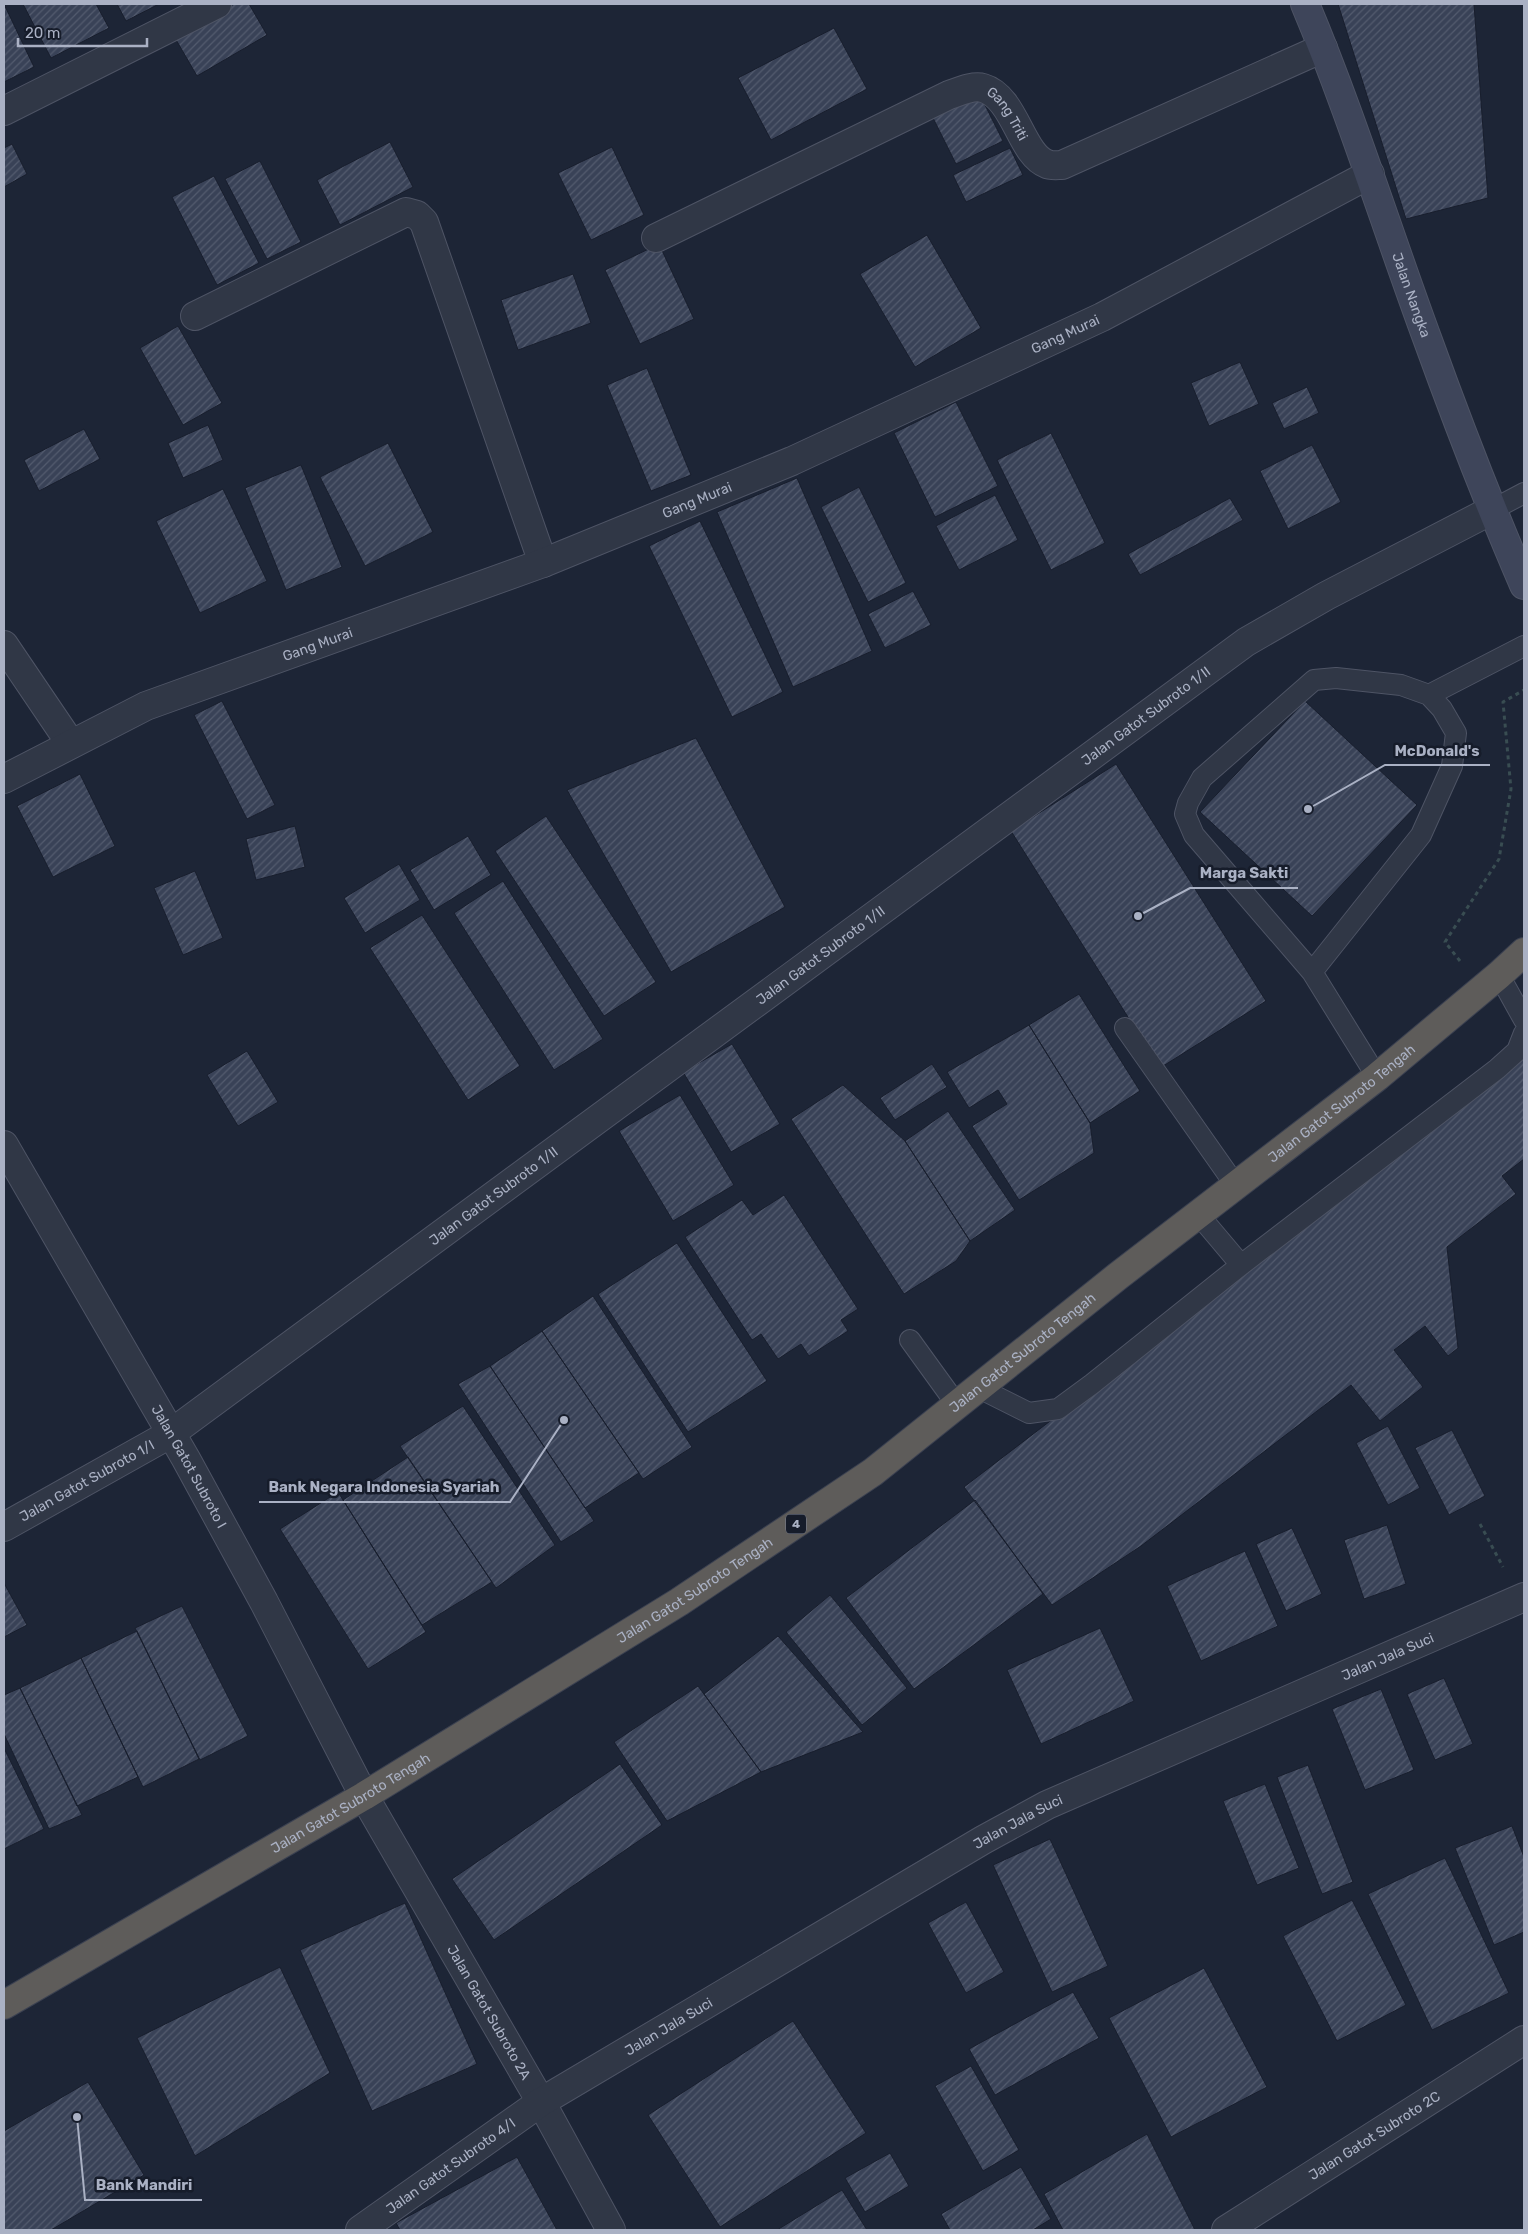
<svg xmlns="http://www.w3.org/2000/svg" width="1528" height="2234" font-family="Rubik,sans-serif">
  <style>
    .building { fill: url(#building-hatch); stroke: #181e2d }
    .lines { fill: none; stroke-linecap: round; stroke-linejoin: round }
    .service-casing { stroke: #4e5465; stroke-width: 22 }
    .minor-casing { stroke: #4e5465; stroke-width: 30 }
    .secondary-casing { stroke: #4e5465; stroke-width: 30 }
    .trunk-casing { stroke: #3b4151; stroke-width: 30 }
    .path { stroke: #394d52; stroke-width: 3; stroke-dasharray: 4 4; stroke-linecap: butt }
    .service { stroke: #303746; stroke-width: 20 }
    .minor { stroke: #303746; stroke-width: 28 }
    .secondary { stroke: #3e455a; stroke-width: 28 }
    .trunk { stroke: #5e5c5a; stroke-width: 28 }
    .labels { text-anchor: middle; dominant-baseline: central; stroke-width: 5; stroke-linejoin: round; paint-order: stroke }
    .shield { fill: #161c2a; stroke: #7e8496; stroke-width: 1 }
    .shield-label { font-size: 12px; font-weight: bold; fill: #aab1c4 }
    .street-label { font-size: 14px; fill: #aab1c4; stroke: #161c2a }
    .leader { fill: none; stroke: #aab1c4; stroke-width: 2 }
    .callout-dot { fill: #aab1c4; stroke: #161c2a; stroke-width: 2 }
    .callout-label { font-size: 15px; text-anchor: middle; font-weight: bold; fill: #aab1c4; stroke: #161c2a; stroke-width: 5; stroke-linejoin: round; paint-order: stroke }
  </style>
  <defs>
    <pattern id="building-hatch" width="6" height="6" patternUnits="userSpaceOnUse" patternTransform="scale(1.25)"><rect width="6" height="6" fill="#394257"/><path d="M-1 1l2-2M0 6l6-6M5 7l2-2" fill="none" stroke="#535b6e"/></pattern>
  </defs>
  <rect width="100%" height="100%" fill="#1d2536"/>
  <!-- building -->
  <path class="building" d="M4,4L34,67L4,82Z
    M23,4H96L109,28L51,58Z
    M117,4H159L126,21Z
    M234,4H249L267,35L197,76L175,38Z
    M1338,4H1474L1488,198L1406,219Z
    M834,28L867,89L771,140L738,78Z
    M980,95L1003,141L956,164L933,118Z
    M390,142L413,187L340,225L317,180Z
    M12,144L27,174L4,187V148Z
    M612,147L644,215L591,240L558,173Z
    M1010,148L1023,175L966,202L953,175Z
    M260,161L301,242L267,259L225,179Z
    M214,176L259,263L217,285L172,197Z
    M927,235L981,328L915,367L860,274Z
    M659,244L694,319L640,344L605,270Z
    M573,274L591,323L518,350L501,300Z
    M178,326L222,403L183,425L140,348Z
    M1240,362L1259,404L1209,426L1191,383Z
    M647,368L691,475L651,491L607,385Z
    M1307,387L1319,413L1284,429L1272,403Z
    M956,402L998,486L935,517L894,433Z
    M208,425L223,460L183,478L168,443Z
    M84,429L100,459L39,491L24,460Z
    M1051,433L1105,543L1051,570L997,460Z
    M388,443L433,532L365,566L320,477Z
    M1312,445L1341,502L1288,529L1260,471Z
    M301,465L342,567L286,590L245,488Z
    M797,478L872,651L793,687L717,512Z
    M859,487L906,583L868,602L821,507Z
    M223,489L267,581L200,613L156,521Z
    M995,495L1018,540L959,570L936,526Z
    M1230,498L1243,520L1140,575L1128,554Z
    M700,521L783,692L732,717L649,546Z
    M913,591L931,625L885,648L868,614Z
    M222,701L275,805L247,819L194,715Z
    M1305,701L1417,805L1312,916L1200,812Z
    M696,738L785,907L671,972L567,790Z
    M1116,764L1266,1001L1160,1068L1011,831Z
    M80,774L115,846L53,877L17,806Z
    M546,816L656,982L604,1016L495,851Z
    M295,826L305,867L256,880L246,839Z
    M468,836L491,875L434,910L410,870Z
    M399,864L420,900L365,933L344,898Z
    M195,871L223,938L183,955L154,888Z
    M503,881L603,1039L554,1070L454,913Z
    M422,915L520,1066L468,1100L370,948Z
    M1079,994L1140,1091L1090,1123L1029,1025Z
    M1029,1025L1090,1123L1094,1153L1019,1200L972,1126L1007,1104L998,1090L969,1108L947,1072Z
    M732,1044L780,1124L731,1152L683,1072Z
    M247,1051L278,1102L238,1126L207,1075Z
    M1524,1058V1159L1502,1176L1516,1194L1447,1247L1458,1348L1448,1356L1425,1326L1394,1350L1423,1387L1380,1421L1351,1385L1141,1546L1052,1605L964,1487Z
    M932,1064L947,1087L895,1120L880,1098Z
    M843,1085L905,1141L970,1241L956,1261L904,1294L791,1119Z
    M680,1095L734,1185L673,1221L619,1131Z
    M948,1111L1015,1210L970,1241L905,1141Z
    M784,1195L858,1309L841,1320L848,1331L809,1356L801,1344L778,1359L761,1334L752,1340L685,1237L742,1200L753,1215Z
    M677,1243L767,1381L688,1432L598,1294Z
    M593,1296L692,1447L643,1479L542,1331Z
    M542,1331L639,1473L585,1508L490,1366Z
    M490,1366L594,1521L561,1542L458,1384Z
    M463,1406L555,1545L496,1588L400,1446Z
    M1388,1426L1420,1488L1388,1505L1356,1443Z
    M1452,1430L1485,1496L1449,1515L1415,1448Z
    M408,1457L492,1582L422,1625L343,1500Z
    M338,1492L426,1632L368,1669L280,1529Z
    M975,1500L1043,1594L914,1689L846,1598Z
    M1387,1525L1406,1584L1364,1599L1344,1540Z
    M1292,1528L1322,1594L1286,1611L1256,1544Z
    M1245,1551L1278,1626L1201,1661L1167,1586Z
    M4,1583L27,1625L4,1637Z
    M830,1595L907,1688L862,1725L786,1632Z
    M182,1606L248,1736L200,1760L135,1628Z
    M1100,1628L1134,1701L1041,1744L1007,1670Z
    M137,1631L199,1759L143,1787L81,1658Z
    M778,1636L863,1732L761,1772L704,1694Z
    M81,1658L138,1777L77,1806L20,1688Z
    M1444,1678L1473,1744L1435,1760L1407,1694Z
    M698,1686L761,1772L667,1821L614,1742Z
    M20,1688L82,1815L49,1829L4,1734V1695Z
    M1381,1689L1414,1770L1365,1790L1332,1709Z
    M4,1748L44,1829L4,1849Z
    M620,1764L662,1825L494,1940L452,1879Z
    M1308,1765L1353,1882L1322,1894L1277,1777Z
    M1265,1784L1299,1868L1257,1885L1223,1801Z
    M1512,1826L1524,1857V1932L1494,1945L1455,1848Z
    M1050,1839L1108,1966L1052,1992L993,1865Z
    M1445,1858L1509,1993L1432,2030L1368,1894Z
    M1352,1900L1406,2005L1337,2041L1283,1936Z
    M966,1902L1004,1972L966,1993L928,1923Z
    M405,1903L477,2064L372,2111L300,1950Z
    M280,1967L330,2073L195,2156L137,2038Z
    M1204,1968L1267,2087L1171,2137L1109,2018Z
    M1073,1992L1099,2038L995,2095L969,2049Z
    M793,2021L866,2133L720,2227L648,2115Z
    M971,2066L1019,2150L983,2171L935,2086Z
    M88,2082L144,2175L51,2230H4V2131Z
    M1147,2134L1195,2230H1063L1044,2194Z
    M890,2153L909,2186L865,2212L845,2178Z
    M517,2157L557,2230H400L396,2223Z
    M1021,2167L1051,2219L1033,2230H950L941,2214Z
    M842,2190L867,2230H777Z"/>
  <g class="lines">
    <defs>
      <path id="service" d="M1492,510L1524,493
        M1429,695L1524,646
        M1312,972L1421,835L1452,766L1456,733L1442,709L1429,695L1401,685L1336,678L1314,680L1202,778L1188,803L1185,814L1194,835L1312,972L1377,1077
        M1499,975L1524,1020
        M1125,1028L1236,1186
        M1198,1214L1241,1265
        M910,1340L957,1405
        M979,1388L1029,1413L1058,1409L1092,1384L1241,1265L1497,1069L1517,1051L1524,1033"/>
      <g id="minor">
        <path d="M4,111L217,4"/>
        <path id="s1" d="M656,238L949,95C958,92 973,85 983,88C1015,97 1021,155 1047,164C1051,166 1058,165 1062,165L1323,48"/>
        <path d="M195,316L406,212L417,215L424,222L543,563"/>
        <path d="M4,645L71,744"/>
        <path id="s2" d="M4,779L146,706L543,563L792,461L1102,317L1370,174"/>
        <path id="s3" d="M4,1145L186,1459L264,1602L364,1796L541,2102L611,2230"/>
        <path id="s4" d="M4,1527L170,1434L1246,642L1326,596L1492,510"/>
        <path id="s5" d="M360,2230L541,2102L983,1840L1047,1805L1524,1597"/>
        <path id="s6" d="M1226,2230L1524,2040"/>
      </g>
      <g id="secondary">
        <path id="s7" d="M1305,4C1351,113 1386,227 1427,338C1457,421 1489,504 1524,585"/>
      </g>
      <g id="trunk">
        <path id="s8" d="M4,2005L364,1796L679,1602L873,1472L1118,1276L1377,1077L1499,975L1524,952"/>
      </g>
    </defs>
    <!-- service casing -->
    <use href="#service" class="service-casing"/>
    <!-- minor casing -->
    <use href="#minor" class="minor-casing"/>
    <!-- secondary casing -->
    <use href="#secondary" class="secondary-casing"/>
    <!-- trunk casing -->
    <use href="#trunk" class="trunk-casing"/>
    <!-- path -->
    <path class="path" d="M1460,961L1445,942L1499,859L1511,789L1503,702L1524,690
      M1480,1524L1503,1567"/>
    <!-- service -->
    <use href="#service" class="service"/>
    <!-- minor -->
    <use href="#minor" class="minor"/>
    <!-- secondary -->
    <use href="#secondary" class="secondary"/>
    <!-- trunk -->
    <use href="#trunk" class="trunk"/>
  </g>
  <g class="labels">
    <!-- shield labels -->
    <rect class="shield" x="786" y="1514.5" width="20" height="19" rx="4"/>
    <g class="shield-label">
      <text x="796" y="1524">4</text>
    </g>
    <!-- street labels -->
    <g class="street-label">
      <text stroke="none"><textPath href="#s1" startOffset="398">Gang Triti</textPath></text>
      <text stroke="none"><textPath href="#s7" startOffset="310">Jalan Nangka</textPath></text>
      <text stroke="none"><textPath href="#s2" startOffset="1152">Gang Murai</textPath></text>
      <text stroke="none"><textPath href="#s2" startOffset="748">Gang Murai</textPath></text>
      <text stroke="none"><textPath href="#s2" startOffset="342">Gang Murai</textPath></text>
      <text stroke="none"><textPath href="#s4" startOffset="1402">Jalan Gatot Subroto 1/II</textPath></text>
      <text stroke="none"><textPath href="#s4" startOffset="998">Jalan Gatot Subroto 1/II</textPath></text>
      <text stroke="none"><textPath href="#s8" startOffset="1616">Jalan Gatot Subroto Tengah</textPath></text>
      <text stroke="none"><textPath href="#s4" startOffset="592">Jalan Gatot Subroto 1/II</textPath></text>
      <text stroke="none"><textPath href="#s8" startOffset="1211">Jalan Gatot Subroto Tengah</textPath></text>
      <text stroke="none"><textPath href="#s3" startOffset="371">Jalan Gatot Subroto I</textPath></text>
      <text stroke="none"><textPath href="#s4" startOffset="95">Jalan Gatot Subroto 1/I</textPath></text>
      <text stroke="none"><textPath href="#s8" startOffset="806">Jalan Gatot Subroto Tengah</textPath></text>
      <text stroke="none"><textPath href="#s5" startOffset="1180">Jalan Jala Suci</textPath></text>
      <text stroke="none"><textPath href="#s8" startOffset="401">Jalan Gatot Subroto Tengah</textPath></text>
      <text stroke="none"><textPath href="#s5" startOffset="775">Jalan Jala Suci</textPath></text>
      <text stroke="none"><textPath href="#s3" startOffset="994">Jalan Gatot Subroto 2A</textPath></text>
      <text stroke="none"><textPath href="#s5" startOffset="370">Jalan Jala Suci</textPath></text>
      <text stroke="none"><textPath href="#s6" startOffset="176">Jalan Gatot Subroto 2C</textPath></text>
      <text stroke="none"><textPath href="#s5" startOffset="111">Jalan Gatot Subroto 4/I</textPath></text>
    </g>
  </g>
  <!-- callouts -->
  <path class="leader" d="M1308 809L1385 765H1490M1138 916L1190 888H1298M564 1420L510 1502H259M77 2117L85 2200H202"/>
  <g class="callout-dot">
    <circle cx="1308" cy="809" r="5"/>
    <circle cx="1138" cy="916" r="5"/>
    <circle cx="564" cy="1420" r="5"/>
    <circle cx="77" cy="2117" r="5"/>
  </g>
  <g class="callout-label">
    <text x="1437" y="756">McDonald's</text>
    <text x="1244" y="878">Marga Sakti</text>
    <text x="384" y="1492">Bank Negara Indonesia Syariah</text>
    <text x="144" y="2190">Bank Mandiri</text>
  </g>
  <!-- border -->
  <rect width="1528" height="2234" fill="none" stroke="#aab1c4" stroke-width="10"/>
  <!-- scale -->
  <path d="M18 38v8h129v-8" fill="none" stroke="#aab1c4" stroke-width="2.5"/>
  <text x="25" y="38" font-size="15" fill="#aab1c4" stroke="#161c2a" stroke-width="4" paint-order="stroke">20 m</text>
</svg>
